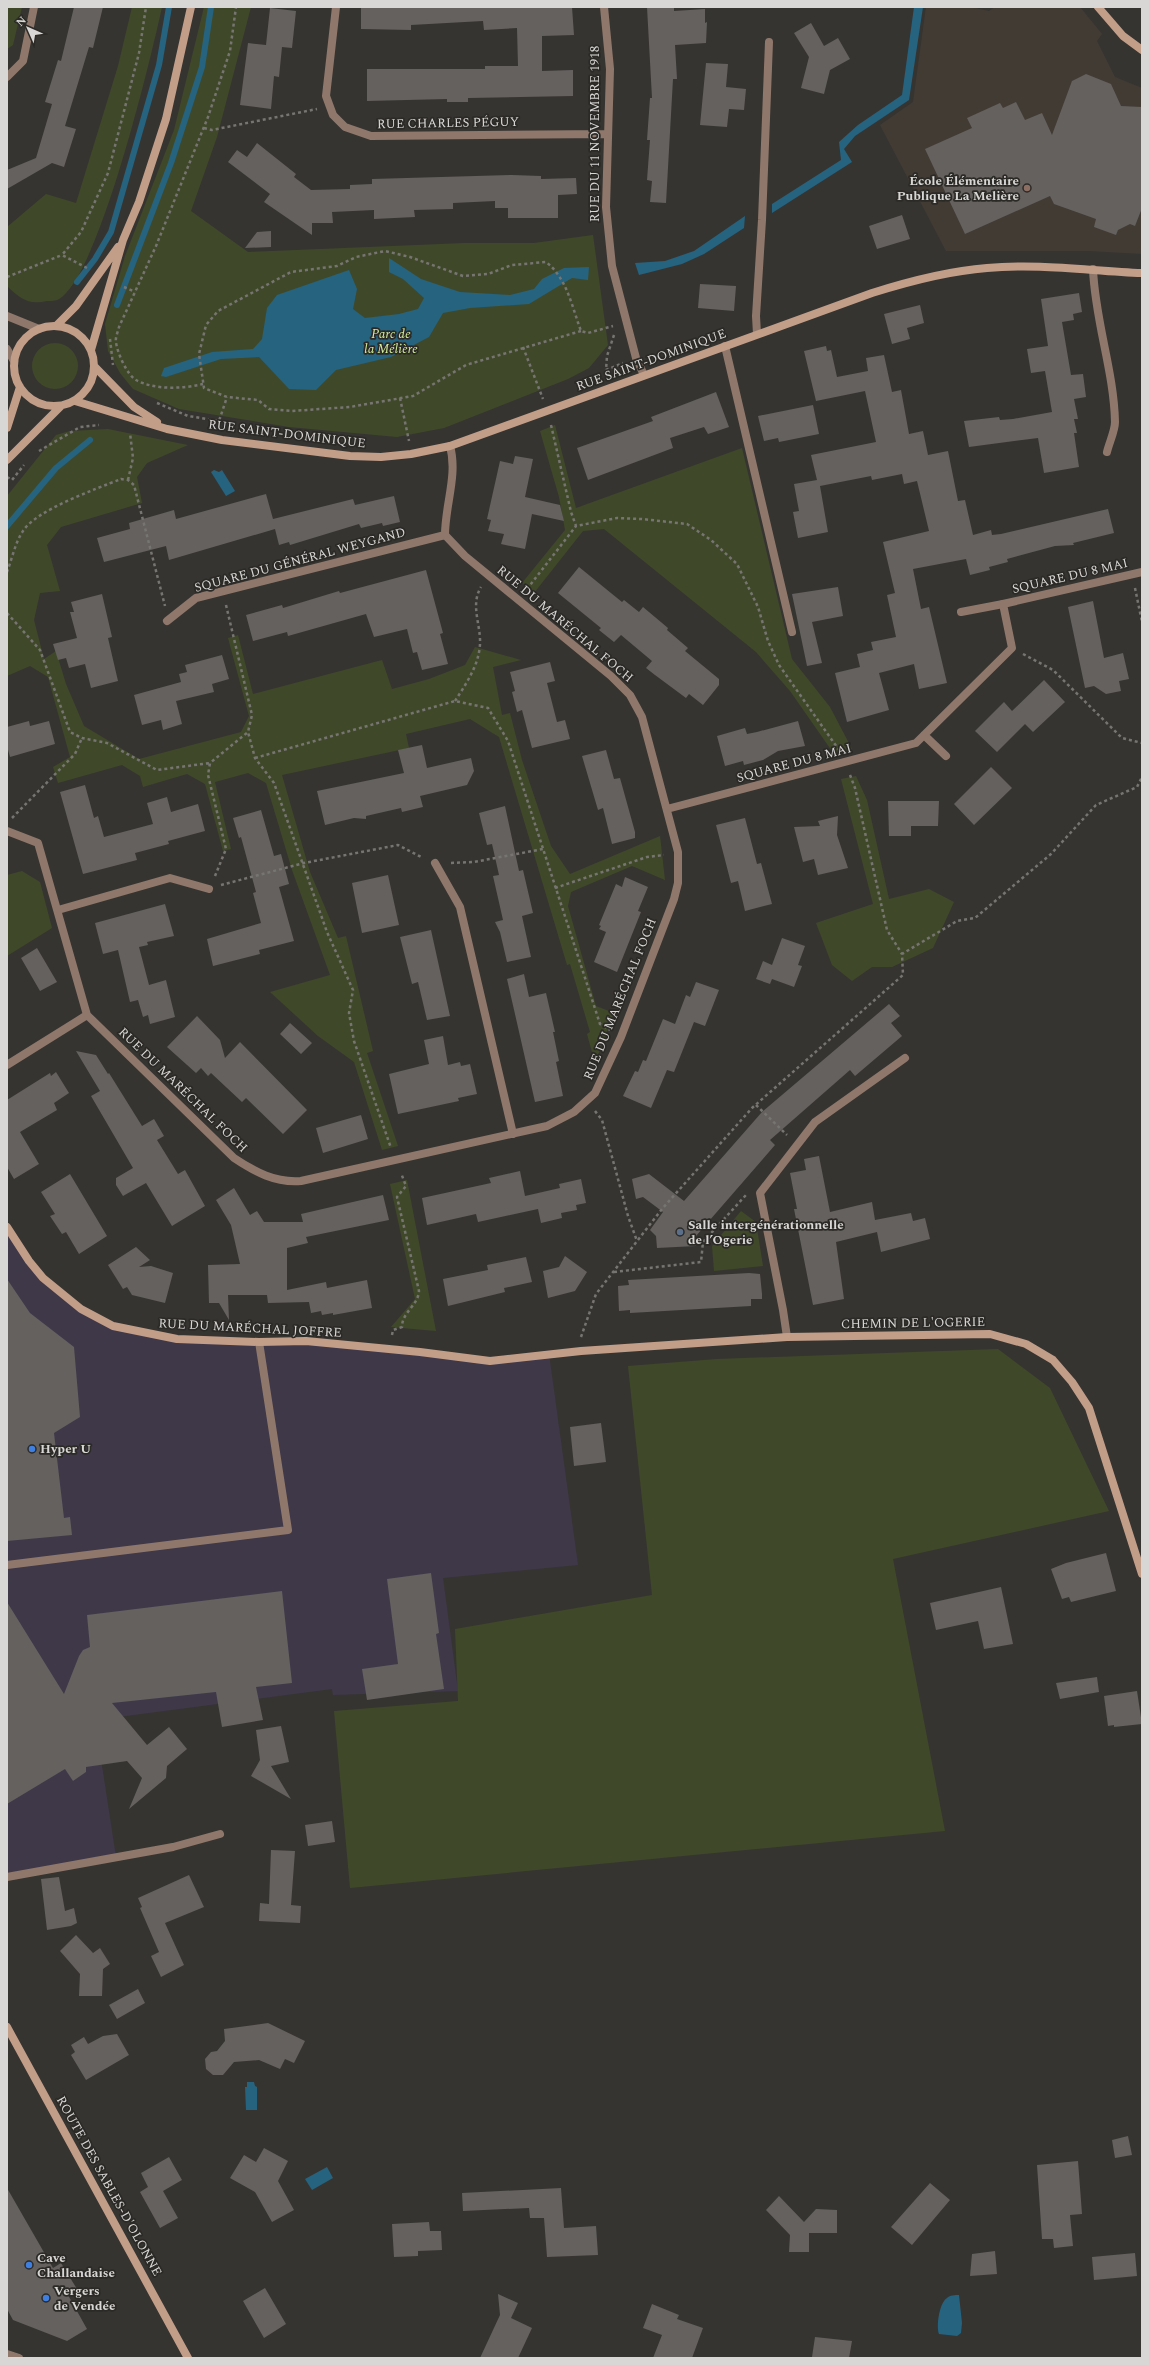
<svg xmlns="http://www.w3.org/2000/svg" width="1149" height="2365" font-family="Spectral,serif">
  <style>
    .commercial { fill: #3f3849 }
    .built { fill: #423b34 }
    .green { fill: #3f4929 }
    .water { fill: #26637f }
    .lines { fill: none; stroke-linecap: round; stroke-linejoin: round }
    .stream { stroke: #26637f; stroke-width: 6 }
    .building { fill: #64615f }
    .path { stroke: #777572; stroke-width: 2.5; stroke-dasharray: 3 3; stroke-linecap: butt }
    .lane { stroke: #8f786b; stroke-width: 8 }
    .street { stroke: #8f786b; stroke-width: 8 }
    .secondary { stroke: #c29e89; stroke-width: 8 }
    .education-dot { fill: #8d6e63; stroke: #2c2a27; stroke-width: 1.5 }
    .service-dot { fill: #5c6f8a; stroke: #2c2a27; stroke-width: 1.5 }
    .shop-dot { fill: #3f7fe0; stroke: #2c2a27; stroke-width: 1.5 }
    .labels { text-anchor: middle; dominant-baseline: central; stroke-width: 3.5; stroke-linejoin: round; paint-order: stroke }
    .street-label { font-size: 13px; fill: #d9d7d5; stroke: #2c2a27 }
    .poi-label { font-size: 13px; font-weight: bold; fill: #d9d7d5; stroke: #2c2a27; text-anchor: start }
    .park-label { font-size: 13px; font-style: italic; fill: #d3ee9e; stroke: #2c2a27 }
  </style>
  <rect width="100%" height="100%" fill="#363431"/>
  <!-- commercial -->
  <path class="commercial" d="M7,1225L29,1261L58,1292L113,1326L150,1335L306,1341L486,1360L549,1354L578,1565L443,1578L458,1691L333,1695L332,1689L95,1720L116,1857L7,1877Z"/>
  <!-- built -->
  <path class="built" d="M926,7H970L989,11L995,7H1080L1102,34L1097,41L1115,77L1142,88V254L1088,251H946L880,125L913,102Z"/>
  <!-- green -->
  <path class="green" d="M7,7H22L13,45L7,49Z
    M132,7H162C151,58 99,276 59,299C56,301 50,301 47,301C28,305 21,299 7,286V227L46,194L76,203L118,66Z
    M204,7H251L217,137L191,211L248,252L465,243H534L593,235L608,345L589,368L568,379L444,428L397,437L289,427L179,409L133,389L120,373L108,351L105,324L125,256L174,130Z
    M32 366a23 23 0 1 1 46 0a23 23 0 1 1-46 0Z
    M555,425L576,508L742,448L792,659L830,707L852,749L834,754L790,691L756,652L604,529L583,531L534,593L522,583L565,530L559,497L540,431Z
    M108,429L188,445L147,463L137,477L142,503L61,527L47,545L60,591L40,593L34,620L44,659L56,651L66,684L84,726L139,759L241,732L249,716L228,638L238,635L253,694L382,660L392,689L429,679L465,665L475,647L521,660L493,667L502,715L510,713L522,760L551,846L570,874L660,836L665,880L632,866L571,892L568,906L596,1006L614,1013L595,1063L587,1034L590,1032L570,964L567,965L499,737L470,719L406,734L409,748L282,775L310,872L338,938L346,936L373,1051L367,1053L398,1146L382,1150L354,1062L318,1036L270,992L330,975L292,870L266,783L248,773L215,782L231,849L223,851L205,784L187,774L143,787L140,776L122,765L58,783L53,767L70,757L48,677L30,666L7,676V496L56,435L70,431Z
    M856,776L867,800L889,899L929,889L954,902L933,948L892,967H872L852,981L832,965L816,923L873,904L841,779Z
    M22,871L40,882L52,928L7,956V875Z
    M407,1180L436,1331L391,1327L415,1299L390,1184Z
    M741,1211L756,1222L763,1266L714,1271L712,1246Z
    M998,1349L1050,1388L1109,1511L893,1559L945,1831L350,1888L334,1711L458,1701L455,1629L652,1595L628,1366L717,1359Z"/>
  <!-- water -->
  <path class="water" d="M914,7H923L909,100L855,136L844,149L852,162L772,213V204L841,160L839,142L858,125L902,95Z
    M745,216L744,228L704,254L682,264L639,275L635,263L665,261L694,251Z
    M389,258L421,279L460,292L510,295L534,289L542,279L564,268L589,267L588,280L572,278L529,304L470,308L443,313L429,337L391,357L336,370L316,390L289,389L259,357L221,359L166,377L161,376L164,368L212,352L253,349L262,339L267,308L277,295L349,270L357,289L353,309L365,318L399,314L418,309L424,298L403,279L389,272Z
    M214,470L219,472L222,470L235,491L226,496L211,472Z
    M247,2082H254L255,2086L257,2087V2110H246L245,2087H247Z
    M327,2167L333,2178L312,2190L305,2179Z
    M959,2295L962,2323L961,2333L957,2336L939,2334C936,2327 939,2303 947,2298C950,2295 955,2295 959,2295Z"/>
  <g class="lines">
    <!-- stream -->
    <path class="stream" d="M77,282L95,259L111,232L159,65L169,7
      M117,305L171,163L202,67L211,7
      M7,526L56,468L90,440"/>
  </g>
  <!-- building -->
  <path class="building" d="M74,7H103L93,48L89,47L65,126L76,129L64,167L52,163L7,189V170L36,158L52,104L45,102L58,60L61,61Z
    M361,7H572L574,35L542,36V71L573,70V96L468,98V102H447V99L367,101V69H485V66H518L517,28L484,30L483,21L411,25V30L361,29Z
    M647,7H674V11L705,9V23L707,22L706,43L675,45L677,79H673L666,203L650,202L652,181L647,180L650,140H647L650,98H652Z
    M270,8L296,11L292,48L282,47L279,77L274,76L271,109L240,105L248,43L266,45Z
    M811,23L824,46L838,38L850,59L830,70L824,94L801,88L809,57L794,33Z
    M706,63L728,64L726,87L746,89L744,110L729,109L727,127L700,125Z
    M1086,74L1111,84L1121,106L1142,107V208L1135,226L1130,224L1118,230L1116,235L1094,227L1096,219L1054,204L1050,196L965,234L925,149L972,128L967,118L1000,103L1003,108L1016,102L1025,120L1042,113L1052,135L1072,81Z
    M257,143L296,174L294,177L311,190L350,189V185L372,184V179L512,175L541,176V179L576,178L577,194L558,195V218H508V208H495V201L453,203V209L414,210L415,217L374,219V210L332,212L333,223H312V235L264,202L270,194L228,162L237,150L247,157Z
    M902,215L910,239L877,249L869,226Z
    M271,231V247L245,248L257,232Z
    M700,284L736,286L734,311L698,308Z
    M1079,293L1082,312L1073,314L1074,320L1062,322L1071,375L1083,374L1086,397L1074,399L1078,419H1074L1077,433H1074L1079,467L1044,473L1038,438L969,447L964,421L999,417L1000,420L1013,419L1052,412L1045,371L1031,373L1027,349L1048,346L1041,299Z
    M920,305L924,323L907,328L910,339L892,344L884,314Z
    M826,346L827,351L831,350L837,377L868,371L866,358L884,355L892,392L901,390L909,434L923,431L928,455L948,451L958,501L965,500L973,535L991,530L992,535L1001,534L1108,509L1114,533L1073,543L1074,545L1055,546L1007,559L1008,562L989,567L990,570L970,575L966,559L913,569L921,609L929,607L947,683L919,689L914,664L879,673L889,710L847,722L835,673L860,667L857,654L873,650L871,642L896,637L887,595L895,593L883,542L929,531L917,481L904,484L902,474L872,480L871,476L820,486L828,532L798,538L793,512L799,511L794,484L817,480L811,455L876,442L865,391L816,401L804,351Z
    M716,392L729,427L708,434L704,427L670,438L673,448L588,480L577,448L653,421L651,417Z
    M813,405L819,434L779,442L778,438L764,441L758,416Z
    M515,456L533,459L525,497L560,505L564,521L532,514L525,549L501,544L504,534L488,531L491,520L487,519L500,461L513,464Z
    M266,494L273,519L353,499L355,505L394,496L400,522L383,526L382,523L361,528L359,524L290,545L289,542L279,545L275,529L169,560L166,546L104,562L97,538L130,529L129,523L174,510L176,519Z
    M579,567L622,602L624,600L639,612L643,607L668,628L667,630L688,648L685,651L719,679V685L703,705L689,694L686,698L655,675L646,668L652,661L621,635L614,642L599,630L601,628L558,593Z
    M426,570L443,633L440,634L448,664L422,670L417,652L413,653L407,629L374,637L366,614L288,636L287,632L253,641L246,615L282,605L283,608L339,591L340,593Z
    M838,587L843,616L812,622L822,663L807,666L792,594Z
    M102,594L112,637L108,638L118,681L91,688L85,664L69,668L66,658L58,660L53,644L77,638L70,612H74L71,602Z
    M1093,601L1104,658L1123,653L1129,679L1119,681L1121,691L1106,694L1094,686L1085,688L1068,607Z
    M222,655L229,679L212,684L214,692L176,701L182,724L163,730L161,720L142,725L134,695L181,682L179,674L187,672L185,665Z
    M550,662L555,681L547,683L557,722L565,720L570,739L532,748L522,710L517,712L512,692L515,691L510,672Z
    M1044,680L1065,702L1033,732L1025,724L997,752L975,731L1004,702L1012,711Z
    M29,721L30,726L49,721L55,744L10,757L7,746V727Z
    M798,721L805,746L778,751L763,760L744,765L743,761L725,766L717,736L745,728L747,734L757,732Z
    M422,745L427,768L471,758L474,771L467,785L420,796L423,807L402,812L401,808L366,816V819L354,818L325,825L317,791L404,773L398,750Z
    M606,750L614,779L620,778L635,832V838L612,844L603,808L598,810L582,756Z
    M991,767L1012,788L974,825L954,804Z
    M85,785L94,818L98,816L104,837L153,824L147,803L167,797L171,812L198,804L205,831L168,841L169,844L135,853L137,860L83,874L60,792Z
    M888,801H939L938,826H911V836H889Z
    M505,806L519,871L523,870L533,913L522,916L531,957L507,962L500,932L495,922L503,920L493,876L499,875L492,844L487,845L479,813Z
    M261,810L274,856L281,854L289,884L279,887L294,941L259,950L260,954L213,966L207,939L261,923L253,893L256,892L241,837L239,838L233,818Z
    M838,816L837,835L848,868L818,875L814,859L803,862L794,827L820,826L818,821Z
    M745,818L757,864L761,863L772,904L745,911L738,881L731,883L716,825Z
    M388,875L399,925L362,933L352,883Z
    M625,877L648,887L638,911L641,912L617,972L594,962L606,932L599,929L601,926L599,925L616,884L622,887Z
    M165,904L174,936L147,942L148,945L139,947L149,985L166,980L175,1017L150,1024L148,1015L143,1017L138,1000L130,1002L118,950L103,954L95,923Z
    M431,930L450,1016L427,1020L418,982L412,984L400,937Z
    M782,938L805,946L798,965L802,966L794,987L772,979L770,984L756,979L763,961L772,965Z
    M37,948L57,982L40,991L21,958Z
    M524,974L529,997L546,993L555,1032H553L559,1061L556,1062L563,1096L535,1102L507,979Z
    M696,982L719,990L705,1026L694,1022L674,1072L667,1070L651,1108L623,1096L635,1071L638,1072L643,1060L646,1061L663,1019L675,1024L686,995L690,997Z
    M889,1004L900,1016L891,1023L902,1036L855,1076L850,1070L770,1140L775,1145L696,1236V1246L657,1248L656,1236L650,1230L663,1212L643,1197L636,1199L632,1179L649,1174L684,1201L762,1112Z
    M197,1016L220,1040L225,1058L240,1042L307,1110L283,1134L246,1098L242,1102L211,1073L208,1076L201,1068L196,1073L167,1047Z
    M290,1023L312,1043L301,1054L280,1034Z
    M443,1036L448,1065L460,1062L461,1066L470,1064L477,1094L458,1098L459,1101L398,1114L389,1074L429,1064L424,1040Z
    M76,1051L96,1055L108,1074L109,1073L142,1126L154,1119L164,1136L157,1140L178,1174L185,1170L205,1206L172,1226L146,1183L123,1196L116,1185V1178L133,1168L91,1096L100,1091Z
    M56,1072L69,1093L54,1103L57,1110L20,1132L39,1164L14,1179L7,1167V1100L50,1073L51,1076Z
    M361,1115L368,1139L323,1153L316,1128Z
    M819,1156L830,1212L872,1202L875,1220L911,1213L913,1221L925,1218L930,1239L881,1252L877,1232L836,1242L844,1299L813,1305L794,1209H797L790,1173L806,1170L804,1159Z
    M520,1171L525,1196L560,1188L559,1184L581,1179L586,1203L576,1205L577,1210L561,1213L562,1218L541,1223L538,1209L478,1222L476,1214L427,1225L422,1198L491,1183L489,1178Z
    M70,1174L107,1236L79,1254L66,1232L62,1234L50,1216L55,1214L41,1192Z
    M234,1188L250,1215L257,1211L264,1222H303L301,1214L383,1195L389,1220L306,1237L308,1243L287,1248V1290L326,1282L327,1288L367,1280L372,1308L333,1315V1313L322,1315L321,1311L311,1313L309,1302L268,1303L267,1295H228L229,1320L219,1303H209L208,1265L240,1264L231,1225L216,1200Z
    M136,1247L150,1260L139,1267L151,1266L173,1273L165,1303L132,1295L127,1287L123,1289L108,1265Z
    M565,1256L587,1272L575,1291L548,1298L543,1271L559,1267Z
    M526,1257L532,1282L504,1288L505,1292L448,1306L443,1279L488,1270L487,1265Z
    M749,1273L760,1274L762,1294V1299H751V1306L630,1313V1310L619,1311L618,1286L629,1285L628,1280Z
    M7,1279L30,1313L74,1347L80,1417L54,1433L64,1518L70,1517L72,1535L7,1541Z
    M601,1423L606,1462L574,1466L570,1427Z
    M1106,1553L1116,1591L1071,1602L1069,1597L1062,1599L1051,1569L1066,1563Z
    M431,1573L439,1633L436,1634L444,1689L367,1700L362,1669L398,1664L387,1579Z
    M1001,1587L1013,1644L984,1649L978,1621L936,1630L930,1603Z
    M282,1591L292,1683L256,1687L263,1720L222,1727L216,1692L112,1703L147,1745L169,1727L187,1749L167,1766L166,1778L129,1809L142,1778L127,1761L86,1767V1772L73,1781L65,1769L7,1804V1602L64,1694L79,1656L83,1650L90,1647L87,1615Z
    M1097,1677L1099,1692L1060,1699L1056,1683Z
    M1137,1691L1142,1724L1114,1727V1725L1108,1726L1104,1696Z
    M281,1726L289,1762L271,1766L291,1799L251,1776L260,1760L256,1730Z
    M332,1821L335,1842L308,1846L305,1825Z
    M271,1850L295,1851L291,1905L301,1906L300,1923L259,1921L260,1903L269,1904Z
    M189,1875L204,1907L165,1923L184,1965L161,1977L151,1956L159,1952L140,1908L142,1907L138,1898Z
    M59,1877L65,1911L74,1908L77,1923L71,1926L47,1930L41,1879Z
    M76,1935L93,1953L100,1948L110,1964L103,1969L102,1996H79L80,1974L60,1951Z
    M138,1989L145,2003L117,2019L109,2005Z
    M268,2023L305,2041L294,2063L285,2059L280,2069L259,2060L234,2062L223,2075H213L206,2069L205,2059L211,2052L217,2051L225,2041L224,2029Z
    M117,2034L129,2055L86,2080L71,2055L75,2052L71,2045L84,2037L88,2044L103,2036Z
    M1128,2136L1132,2155L1115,2158L1112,2140Z
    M264,2148L288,2161L278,2181L294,2210L272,2222L255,2192L230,2178L244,2155L256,2162Z
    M169,2157L182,2180L163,2191L178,2218L160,2228L140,2192L148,2187L141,2173Z
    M1078,2161L1082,2214L1070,2215L1073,2246L1054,2248L1053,2239H1042L1037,2165Z
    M930,2183L950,2200L912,2245L891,2227Z
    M7,2188L53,2268L61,2263L77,2289L68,2295L87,2329L67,2341L13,2320L7,2309Z
    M561,2188L564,2228L596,2226L598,2255L547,2257L544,2218H530L529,2208L463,2211L462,2193Z
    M779,2196L804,2222L816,2209L837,2210V2233H809V2252H789L790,2235L766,2210Z
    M429,2222L430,2231H441L442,2250L418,2251V2256L394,2257L392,2224Z
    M995,2251L997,2274L970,2276L972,2254Z
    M1135,2253L1137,2276L1094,2280L1092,2257Z
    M265,2288L286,2324L264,2338L243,2301Z
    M498,2294L518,2303L511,2318L532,2328L518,2358H480L500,2315Z
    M652,2304L679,2315L677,2319L703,2328L692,2358H653L662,2335L643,2328Z
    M815,2337L852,2341L849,2358L812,2357Z"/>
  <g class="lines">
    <!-- path -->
    <path class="path" d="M204,128L212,130L317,109
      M87,268L62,255L81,232L108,173L139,53L146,7
      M7,277L62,255
      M124,287L135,292
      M581,331L466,365L413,396L350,407L292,411L269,409L258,400L227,397L204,388L199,354L206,325L218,311L291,272L337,266L356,257L385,251L410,257L463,276L488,274L512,265L546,262C567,278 572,307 581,331L588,333L613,326
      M614,335L607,356L606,370L623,363
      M110,339L113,365
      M523,347L543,399
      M203,384C183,389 154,390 136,380C127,375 117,352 116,342C115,338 118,332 119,327L156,246L208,117L230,51L236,7
      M400,398L409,441
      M157,403L188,416L219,421L227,397
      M551,425L571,512L576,526L617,518L642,519L687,524L711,540L737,564L758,607L768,641L779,665L839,750
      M39,451L80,427L99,425
      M7,477L12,480L24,465
      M128,480L133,458L130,433
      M7,572C12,559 15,543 23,531C36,510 96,489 121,479L128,480L134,485L165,606
      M1135,588L1142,622
      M527,589L576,526
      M226,605L252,715L248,732L255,758L274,783L327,932L353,990L349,1013L354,1041L391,1148
      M7,613L40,650L70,732L82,738L107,743L157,770L210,763
      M1023,654L1053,670L1122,738L1142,743
      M455,701C466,684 479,665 480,644C481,625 470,605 481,587
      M255,758L455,701L488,708L508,741L600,1024L610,1030
      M850,775L855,788L887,930L902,954
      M12,818L75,754L82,738
      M451,863L474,862L543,849
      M215,876L226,849L208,775L210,763L248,732
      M221,885L304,863L398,845L423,858
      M555,888L647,857L664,855
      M756,1105L787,1135
      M595,1111L602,1120L628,1216L637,1241
      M614,1272L701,1262L703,1242L746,1195
      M392,1335L393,1330L402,1327C402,1312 418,1306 419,1291L397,1197L406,1186L401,1173
      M581,1337L596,1294L662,1209L752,1108L903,975L902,954L957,921L975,918L1051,854L1096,805L1137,787L1142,777"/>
    <!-- lane -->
    <path class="lane" d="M757,334L756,316L762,220L769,42
      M961,612L1003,604
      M7,1565L288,1530L259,1342"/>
    <!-- street -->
    <path class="street" d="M336,7L326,96L333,115L345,127L371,136L608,134
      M604,7L610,69L606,207L612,266L636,358L644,375
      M7,77L23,61L34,7
      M1093,269C1095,321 1114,371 1115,422C1115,431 1109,443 1107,452
      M7,316L39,329
      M725,346L792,632
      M7,349L14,361
      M167,621L196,598L445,535
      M924,735L946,756
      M667,809L916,743L1012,648L1003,604L1142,572
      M7,831L38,843L87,1015
      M435,863L460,907L513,1134
      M58,910L170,878L209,889
      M7,1065L87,1015L234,1158C255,1172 275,1183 301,1181L547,1126L574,1112L595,1093L621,1037L674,899L678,883V852L642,717L630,695L611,676L465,556L445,535C445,505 458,475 450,446
      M787,1337L783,1310L760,1193L815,1122L905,1058
      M7,1877L173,1847L220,1834
      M7,2354L19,2358"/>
    <!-- secondary -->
    <path class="secondary" d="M1098,7L1123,36L1142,50
      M14 366a40 40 0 1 1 80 0a40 40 0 1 1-80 0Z
      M56,326L76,306L118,247
      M91,350L123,240L139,202L166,119L191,7
      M95,367L134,407L157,422
      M75,401L167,429L222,440L350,456L381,457L411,454L450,446L872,293C910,281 948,271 987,268C1039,263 1090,271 1142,273
      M7,428L20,387
      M7,460L61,406
      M7,1227L29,1261L43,1278L81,1309L113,1326L177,1339L259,1342L306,1341L420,1352L490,1361L581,1351L787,1337L990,1334L1026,1344L1053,1360L1072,1382L1089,1408L1142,1574
      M7,2027L188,2358"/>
  </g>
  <!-- markers -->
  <circle class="education-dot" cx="1027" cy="188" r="4"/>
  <circle class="service-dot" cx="680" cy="1232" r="4"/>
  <g class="shop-dot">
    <circle cx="32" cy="1449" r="4"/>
    <circle cx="29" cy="2265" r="4"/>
    <circle cx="46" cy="2298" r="4"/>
  </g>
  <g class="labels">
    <!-- street labels -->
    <g class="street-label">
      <text transform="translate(448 123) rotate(-1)">RUE CHARLES PÉGUY</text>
      <text transform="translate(595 134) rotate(-90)">RUE DU 11 NOVEMBRE 1918</text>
      <text transform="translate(651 360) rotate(-20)">RUE SAINT-DOMINIQUE</text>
      <text transform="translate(287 434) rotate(7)">RUE SAINT-DOMINIQUE</text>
      <text transform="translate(300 560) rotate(-15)">SQUARE DU GÉNÉRAL WEYGAND</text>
      <text transform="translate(1070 576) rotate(-13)">SQUARE DU 8 MAI</text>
      <text transform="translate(565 624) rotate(40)">RUE DU MARÉCHAL FOCH</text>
      <text transform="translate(794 763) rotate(-15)">SQUARE DU 8 MAI</text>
      <text transform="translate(620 999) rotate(-68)">RUE DU MARÉCHAL FOCH</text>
      <text transform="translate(183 1090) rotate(44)">RUE DU MARÉCHAL FOCH</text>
      <text transform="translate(913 1323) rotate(-1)">CHEMIN DE L'OGERIE</text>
      <text transform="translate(250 1328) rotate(3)">RUE DU MARÉCHAL JOFFRE</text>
      <text transform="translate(109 2186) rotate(61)">ROUTE DES SABLES-D'OLONNE</text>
    </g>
    <!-- poi labels -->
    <g class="poi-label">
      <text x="1019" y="181" text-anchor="end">École Élémentaire<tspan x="1019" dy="15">Publique La Melière</tspan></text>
      <text x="688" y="1225">Salle intergénérationnelle<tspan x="688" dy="15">de l’Ogerie</tspan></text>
      <text x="40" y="1449">Hyper U</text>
      <text x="37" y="2258">Cave<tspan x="37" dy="15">Challandaise</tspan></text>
      <text x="54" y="2291">Vergers<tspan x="54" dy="15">de Vendée</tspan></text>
    </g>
    <!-- park labels -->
    <g class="park-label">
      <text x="391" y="334">Parc de<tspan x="391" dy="15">la Mélière</tspan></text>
    </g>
  </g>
  <!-- border -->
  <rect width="1149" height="2365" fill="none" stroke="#d9d7d5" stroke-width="16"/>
  <!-- north arrow -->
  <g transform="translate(28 28) rotate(315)" stroke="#2c2a27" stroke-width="3" paint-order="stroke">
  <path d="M0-3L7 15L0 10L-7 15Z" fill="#d9d7d5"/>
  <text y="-6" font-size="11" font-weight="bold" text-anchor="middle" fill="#d9d7d5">N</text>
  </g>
</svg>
